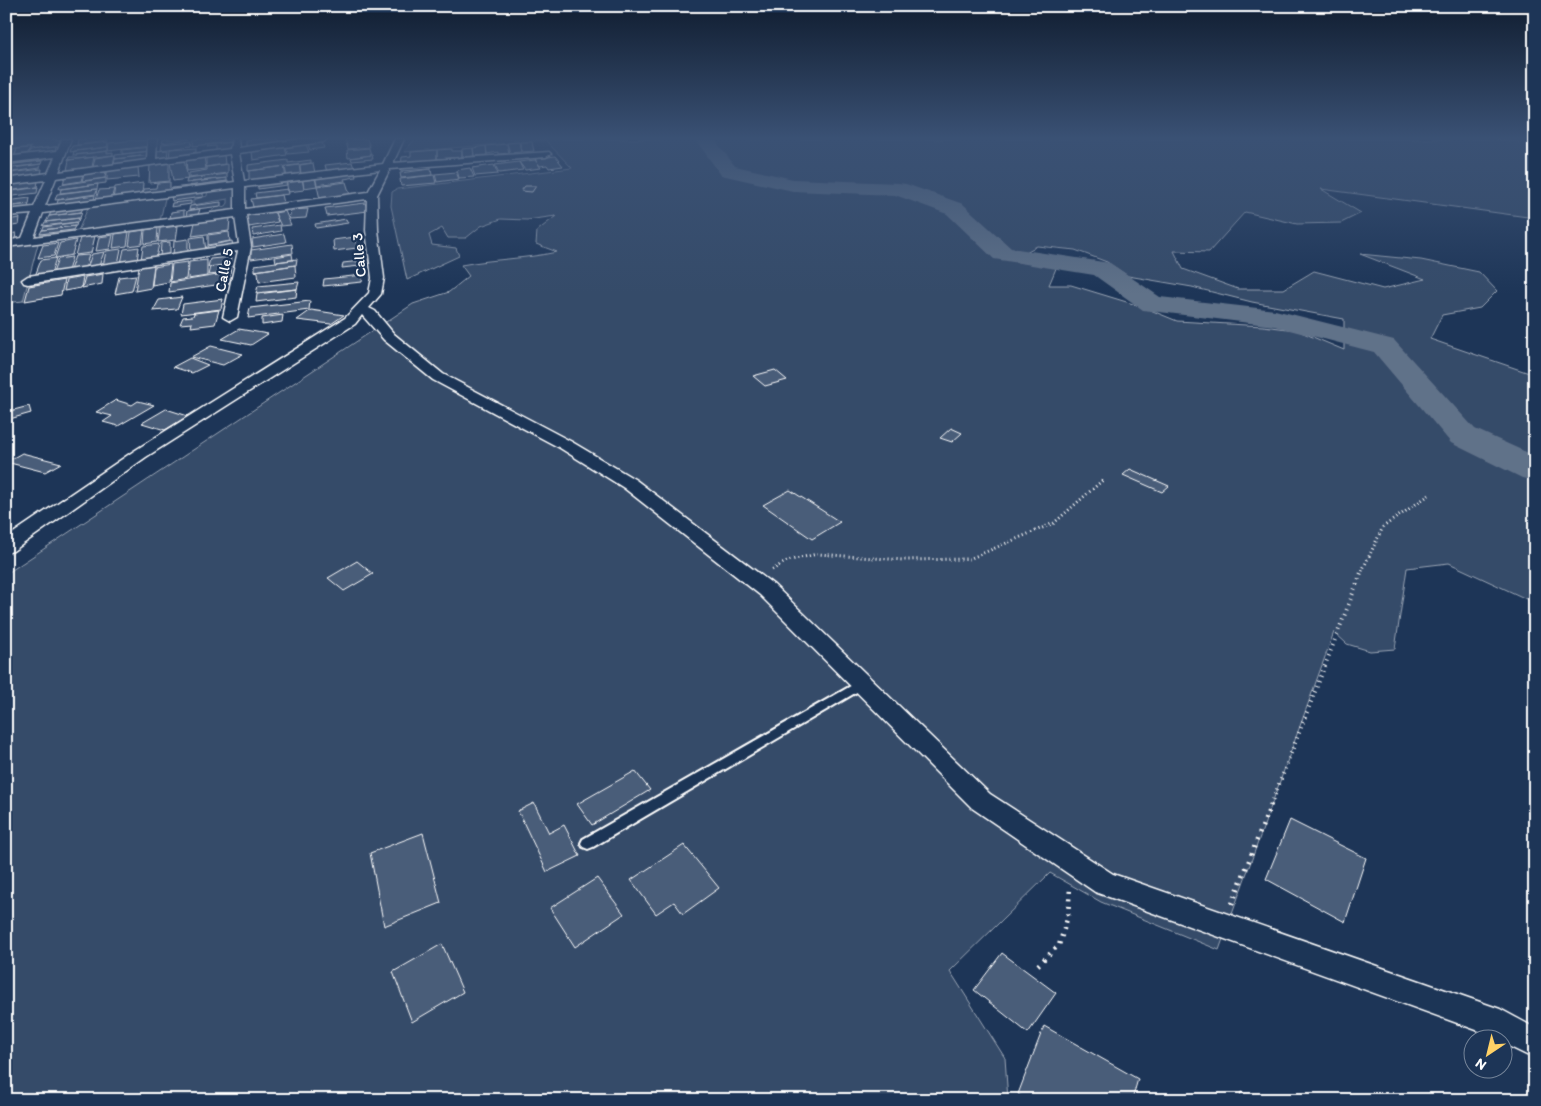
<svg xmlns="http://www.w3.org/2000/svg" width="1541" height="1106" font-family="Itim,sans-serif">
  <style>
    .green { fill: #364b69; stroke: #9aa5b4; fill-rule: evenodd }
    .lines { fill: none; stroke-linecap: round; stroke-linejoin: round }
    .river { fill: #617289; fill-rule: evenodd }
    .building { fill: #4a5d79; stroke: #fff }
    .lane-casing { stroke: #fff; stroke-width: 4 }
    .street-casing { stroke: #fff; stroke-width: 3 }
    .path-far3 { stroke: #fff; stroke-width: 2; stroke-dasharray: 0.5 2; stroke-linecap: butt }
    .path-far2 { stroke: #fff; stroke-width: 3; stroke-dasharray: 1 3; stroke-linecap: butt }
    .path-far1 { stroke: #fff; stroke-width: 4; stroke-dasharray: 1 4.5; stroke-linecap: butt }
    .path { stroke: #fff; stroke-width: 4.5; stroke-dasharray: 2 5.5; stroke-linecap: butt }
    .lane { fill: #1d3557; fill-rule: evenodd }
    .street { fill: #1d3557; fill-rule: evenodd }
    .labels { text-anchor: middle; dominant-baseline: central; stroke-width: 4.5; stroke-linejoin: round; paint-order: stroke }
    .far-street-label { font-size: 15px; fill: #fff; stroke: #1d3557 }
  </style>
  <rect width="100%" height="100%" fill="#1d3557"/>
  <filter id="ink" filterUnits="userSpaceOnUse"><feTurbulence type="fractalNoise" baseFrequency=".02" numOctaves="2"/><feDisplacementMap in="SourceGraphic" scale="10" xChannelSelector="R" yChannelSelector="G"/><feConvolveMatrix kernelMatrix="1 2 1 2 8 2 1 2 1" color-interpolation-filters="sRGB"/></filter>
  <g filter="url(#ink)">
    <!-- green -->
    <path class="green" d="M415,139H1535V218L1321,189L1361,213L1341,223L1297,224L1245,212L1209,252L1174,251L1183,269L1238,289H1284L1314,271L1383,289L1425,279L1360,254L1421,260L1479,272L1497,291L1480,308L1442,315L1430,339L1532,374L1535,372V603L1449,563L1407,568L1395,649L1370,651L1347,644L1334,632L1219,950L1101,902L1050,873L950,971L1005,1058L1008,1100H6V574L413,304L449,292L469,276L461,265C493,259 525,259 557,252L536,244L537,231L556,216L527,220L501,219L481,226L466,238H448L442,228L429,235L432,245L456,248L459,256L407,280L391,206L392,192L397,189L572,168L545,140L404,152ZM1037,246L1075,250L1107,262L1128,276L1192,287L1252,302L1344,319V350L1296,330L1263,326L1177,321L1143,307L1071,285H1049L1057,266L1024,253Z
      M236,186V213L208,214L215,208L226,206L228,203V199L193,205V200L207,196L208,189Z
      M166,194L160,221L78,231L90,203Z
      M39,240L23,301L6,303V245Z"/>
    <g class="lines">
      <!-- river -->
      <path class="river" d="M695,139H714L735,166L793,179L898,183L906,184L963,204L1011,248L1110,263L1160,297L1275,310L1394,340L1475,429L1535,456V481L1522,478L1451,443L1374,352L1274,326L1143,310L1094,275L994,259L947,214L895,195L793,191L721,175Z"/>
    </g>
    <!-- building -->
    <path class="building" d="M13,139H57L56,141L63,140L61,146L30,150L31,147L9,150Z
      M78,139H108V141L77,145Z
      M163,139H190L162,143Z
      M194,139H230V142L193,146Z
      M255,139H278L279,143L246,147V140Z
      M345,139H367L370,147L348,149Z
      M135,140V141L149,140L150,146L108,151L109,143Z
      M321,140L324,148L310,150L307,142Z
      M192,141L191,146L161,150L162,144Z
      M108,142L107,147L70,152L72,146Z
      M231,142V149L216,151V146L207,147L208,145Z
      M305,142L309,152L288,154L285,145Z
      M519,142L521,152L510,153L507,143Z
      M520,142H532L534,151L522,152Z
      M507,144L509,153L498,154V152L487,154L486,146Z
      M284,145L287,155L253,160L252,152Z
      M486,146L487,155L474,156L473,148Z
      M56,147L54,153L28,156L30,150Z
      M108,147V151L73,155L74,151Z
      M151,147L150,151L122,154V150Z
      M30,148L28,153L14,157L17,149Z
      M184,148V149L196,148V152L169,158L170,149Z
      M369,148L371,155L348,158L347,150Z
      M473,148L474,156L462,157V149Z
      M17,149L14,157L6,158V151Z
      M452,149V151H462V157L437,159V150Z
      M168,150L167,158L154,159L155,151Z
      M437,150V161L401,165L402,157L411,156V152Z
      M107,151V153L113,152V155L68,160L69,157H76V155Z
      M150,151V155L115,159V155Z
      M115,155L113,165L93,167L95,158Z
      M150,155L149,160L114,164L115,159Z
      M224,155L225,164L206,167V158Z
      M372,155L373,159L352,161L351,158Z
      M45,156L44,160L6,165V161Z
      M555,156L563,166L549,168L547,165L540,166L535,159Z
      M94,157L92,167L67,170L69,160Z
      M204,157L206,169L187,171L186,159Z
      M184,160L188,179L173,181L170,162Z
      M288,160V163L311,160V163L248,171V165Z
      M535,160L541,168L525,170L519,162Z
      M42,161L41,164L6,168V165Z
      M169,162V181L149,183L150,164Z
      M352,162L354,168L327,172L325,165Z
      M519,162L523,170L499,173L495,165Z
      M313,163L315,173L301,175L300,165Z
      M41,164L40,168L6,173V169Z
      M228,164V173L189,178V173L207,170V167Z
      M431,164V169L400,171L401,166Z
      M299,165L301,176L287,178L285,167Z
      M494,165L498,174L475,176L472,168Z
      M284,166L286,178L249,182V171Z
      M138,167L139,177L107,180V171Z
      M470,168L474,177L459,178L457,170Z
      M42,169L41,176L16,179L17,176L8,178L9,173Z
      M431,169L432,175L401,178L400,173Z
      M354,170L356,177L344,179L345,181L317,185L315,175Z
      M106,171L105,178L82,181L84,174Z
      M456,172L459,179L437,182L435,174Z
      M83,174L81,181L63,184L65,176Z
      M227,174V178L186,183L187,179Z
      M314,175L317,186L304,188L302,177Z
      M434,175L436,183L401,186L400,179Z
      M302,177L304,190L288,192L286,179Z
      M106,178V183L59,189L60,185Z
      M227,178V181L190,186L191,182Z
      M286,179L287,185L258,189V183Z
      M38,181L37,187L6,191V185Z
      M229,181V185L171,192L172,188Z
      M170,182V192L143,195L144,189L156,188L157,183Z
      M346,182L350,195L320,199L317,186Z
      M143,183L142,195L113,199L115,187Z
      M98,184L97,189L60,193L61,189Z
      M525,186H536L532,192L521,191Z
      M38,187L37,193L6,197V192Z
      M97,189L96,194L55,200L57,194Z
      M114,189L111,200L95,202L99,190Z
      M288,189L289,194L256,198L255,193Z
      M203,190V197L172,201L171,195Z
      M95,195L94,201L56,208L58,200Z
      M282,195L284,203L253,207L251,199Z
      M30,198L29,204L6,207V201Z
      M191,201V204L171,207L172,203Z
      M221,202V206L189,210L190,206Z
      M365,203L368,211L327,216L325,208Z
      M29,204L28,208L6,211V207Z
      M84,206L81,212L49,216L53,209Z
      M200,209L198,215L186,216L187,211Z
      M308,209L306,218L289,219L291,210Z
      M184,210V217L170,219L171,212Z
      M285,211L291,225L281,226L275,213Z
      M82,212L80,218L46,222L49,216Z
      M271,212L275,213L278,222L249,227L246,216Z
      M20,218L19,225L6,227V220Z
      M79,218L78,222L43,226L45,222Z
      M230,218L229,231L192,236L195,222Z
      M346,219L348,223L316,228L315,224Z
      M77,222L76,226L42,230L44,227Z
      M280,225L281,231L253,236L252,229Z
      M75,226L73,230L40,234L42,230Z
      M178,226L176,240L158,242L160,228Z
      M158,228L157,242L144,244L145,230Z
      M144,230L142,244L129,246L131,232Z
      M129,232L127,246L113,248L115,234Z
      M229,232L230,241L208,245V235Z
      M16,233L15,240L6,241V234Z
      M284,234L286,242L253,247L252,239Z
      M113,235L110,249L96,251L99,237Z
      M95,236L91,253L75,255L80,238Z
      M204,236L206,251L191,253L190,238Z
      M355,237L357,248L334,251L333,240Z
      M188,239V253L173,255L174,241Z
      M76,240L72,255L55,258L60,243Z
      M232,241L233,246L207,251V246Z
      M170,242V256L160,257L161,243Z
      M58,243L54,256L38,258L43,245Z
      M159,244L156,258L141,260L143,246Z
      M292,244L293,253L251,259V250Z
      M139,247L137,261L121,263L124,249Z
      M121,249L118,264L103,266L106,251Z
      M104,252L99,266L87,268L92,254Z
      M292,254L293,260L276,262L275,257Z
      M89,255L85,269L70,270L75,256Z
      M72,257L68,271L53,273L58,259Z
      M231,257L230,264L208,267L210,259Z
      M56,258L51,274L35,276L41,260Z
      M297,259L296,265L255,271V265Z
      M207,260V276L188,279L189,262Z
      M369,260V265L342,268L343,263Z
      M188,262L186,279L170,282L172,264Z
      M171,264L169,282L152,285L154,267Z
      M154,265L151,288L135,291L139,267Z
      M231,265L230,273L208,275L210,267Z
      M295,265L296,277L259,282L258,272L255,271Z
      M229,273V283L169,292L170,283Z
      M103,274L102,284L82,288L85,277Z
      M136,275L132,291L115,294L119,277Z
      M363,275L362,282L323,286L324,279Z
      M83,277L81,288L64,291L66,280Z
      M64,280L61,295L25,301L29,286Z
      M299,282L297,289L256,293L258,286Z
      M297,289L296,297L256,302L257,294Z
      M182,297L177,309L153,311L159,300Z
      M223,299L221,309L181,314L183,304Z
      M310,301L309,310L248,318L250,308Z
      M219,310L215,324L191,327L192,323L180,324L183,317L193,316L194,313Z
      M311,310L344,315L331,324L297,320Z
      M283,315L282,322L262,325V318Z
      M239,329L268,334L251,345L222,339Z
      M211,346L243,354L223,365L191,357Z
      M190,358L208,365L192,373L173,367Z
      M775,370L787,380L765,386L753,376Z
      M116,400L132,405L138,401L154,405L118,426L103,422L112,416L96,412Z
      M29,406L31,413L6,420V412Z
      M166,409L188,416L165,430L142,423Z
      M951,428L962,433L952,442L940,438Z
      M22,453L61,463L45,472L6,462Z
      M1130,469L1169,486L1162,492L1123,475Z
      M790,490L840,522L812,539L763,505Z
      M357,561L373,574L344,591L328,578Z
      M635,771L650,790L592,825L577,804Z
      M534,803L549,833L564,825L580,856L547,872L518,811Z
      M1290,820L1366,858L1345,922L1266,879Z
      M423,833L441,903L384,926L370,853Z
      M684,845L719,888L683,914L674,902L656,914L631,880Z
      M597,878L624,914L575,947L550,908Z
      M442,944L463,992L412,1022L393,972Z
      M1002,953L1056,993L1028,1033L974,990Z
      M1044,1026L1138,1079L1132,1100H1027L1018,1094Z
      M1241,1092L1254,1100H1239Z"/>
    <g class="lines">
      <defs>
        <path id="lane" d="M863,679L867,680L869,683L867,686L593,847L588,849L583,847L581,843L583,839Z"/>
        <path id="street" d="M62,139H71L59,172L147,160L148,139H157L156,159L230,149L232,139H238L239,148L300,139H327L323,142L239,153L244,181L383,164L395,139H404L393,163L549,152L551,154L546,157L390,169L377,195L378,230L384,278L381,294L369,308L375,311L394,334L443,374L572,442L636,480L774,585L990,794L1113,874L1500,1009L1535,1028V1059L1504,1044V1038H1494L1482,1032L1095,892L972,808L760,595L624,488L560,448L433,380L384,340L362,315L355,324L146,457L13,551L6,553V538L134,451L345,318L369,293L372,278L366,230L367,199L246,215L251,247L237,317L230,321L223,317L238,251L28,284L24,283L22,280L28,276L239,244L235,217L6,247V241L22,238L32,214L6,216V210L34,207L46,180L6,185V179L48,173L55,157L6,163V157L57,151ZM230,154L235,182L45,206L56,178ZM380,170L368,192L245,209V187ZM235,188V210L34,237L43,213Z"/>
      </defs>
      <!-- lane casing -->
      <use href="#lane" class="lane-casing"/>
      <!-- street casing -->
      <use href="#street" class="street-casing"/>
      <!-- path-far3 -->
      <path class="path-far3" d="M1496,139L1535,144"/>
      <!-- path-far2 -->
      <path class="path-far2" d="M772,570L787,561L817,554L903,560L969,559L1054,523L1104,479
        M1362,571L1383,527L1429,495"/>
      <!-- path-far1 -->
      <path class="path-far1" d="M1271,805L1362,570"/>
      <!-- path -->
      <path class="path" d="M1232,904L1271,804
        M1038,965L1059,945L1068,916L1070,888"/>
      <!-- lane -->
      <use href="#lane" class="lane"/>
      <!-- street -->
      <use href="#street" class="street"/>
    </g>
  </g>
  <!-- sky -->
  <linearGradient id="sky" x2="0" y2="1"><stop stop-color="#101d30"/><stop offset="0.47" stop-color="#3a5174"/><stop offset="1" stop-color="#3a5174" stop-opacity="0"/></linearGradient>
  <rect width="1541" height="294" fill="url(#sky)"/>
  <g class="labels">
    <!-- far-street labels -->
    <g class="far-street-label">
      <text transform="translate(359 255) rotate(-95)">Calle 3</text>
      <text transform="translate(224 270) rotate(-79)">Calle 5</text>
    </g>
  </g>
  <!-- margin -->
  <rect width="1541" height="1106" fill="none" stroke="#1d3557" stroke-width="25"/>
  <rect x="12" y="12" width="1516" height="1081" fill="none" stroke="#fff" stroke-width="2" filter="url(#ink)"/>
  <!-- north arrow -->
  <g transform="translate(1488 1054) rotate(215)"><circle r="24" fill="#1d3557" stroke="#77869a"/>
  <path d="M0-4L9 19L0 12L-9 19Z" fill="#ffd166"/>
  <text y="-8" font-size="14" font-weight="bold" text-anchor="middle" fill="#ffffff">N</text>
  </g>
</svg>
